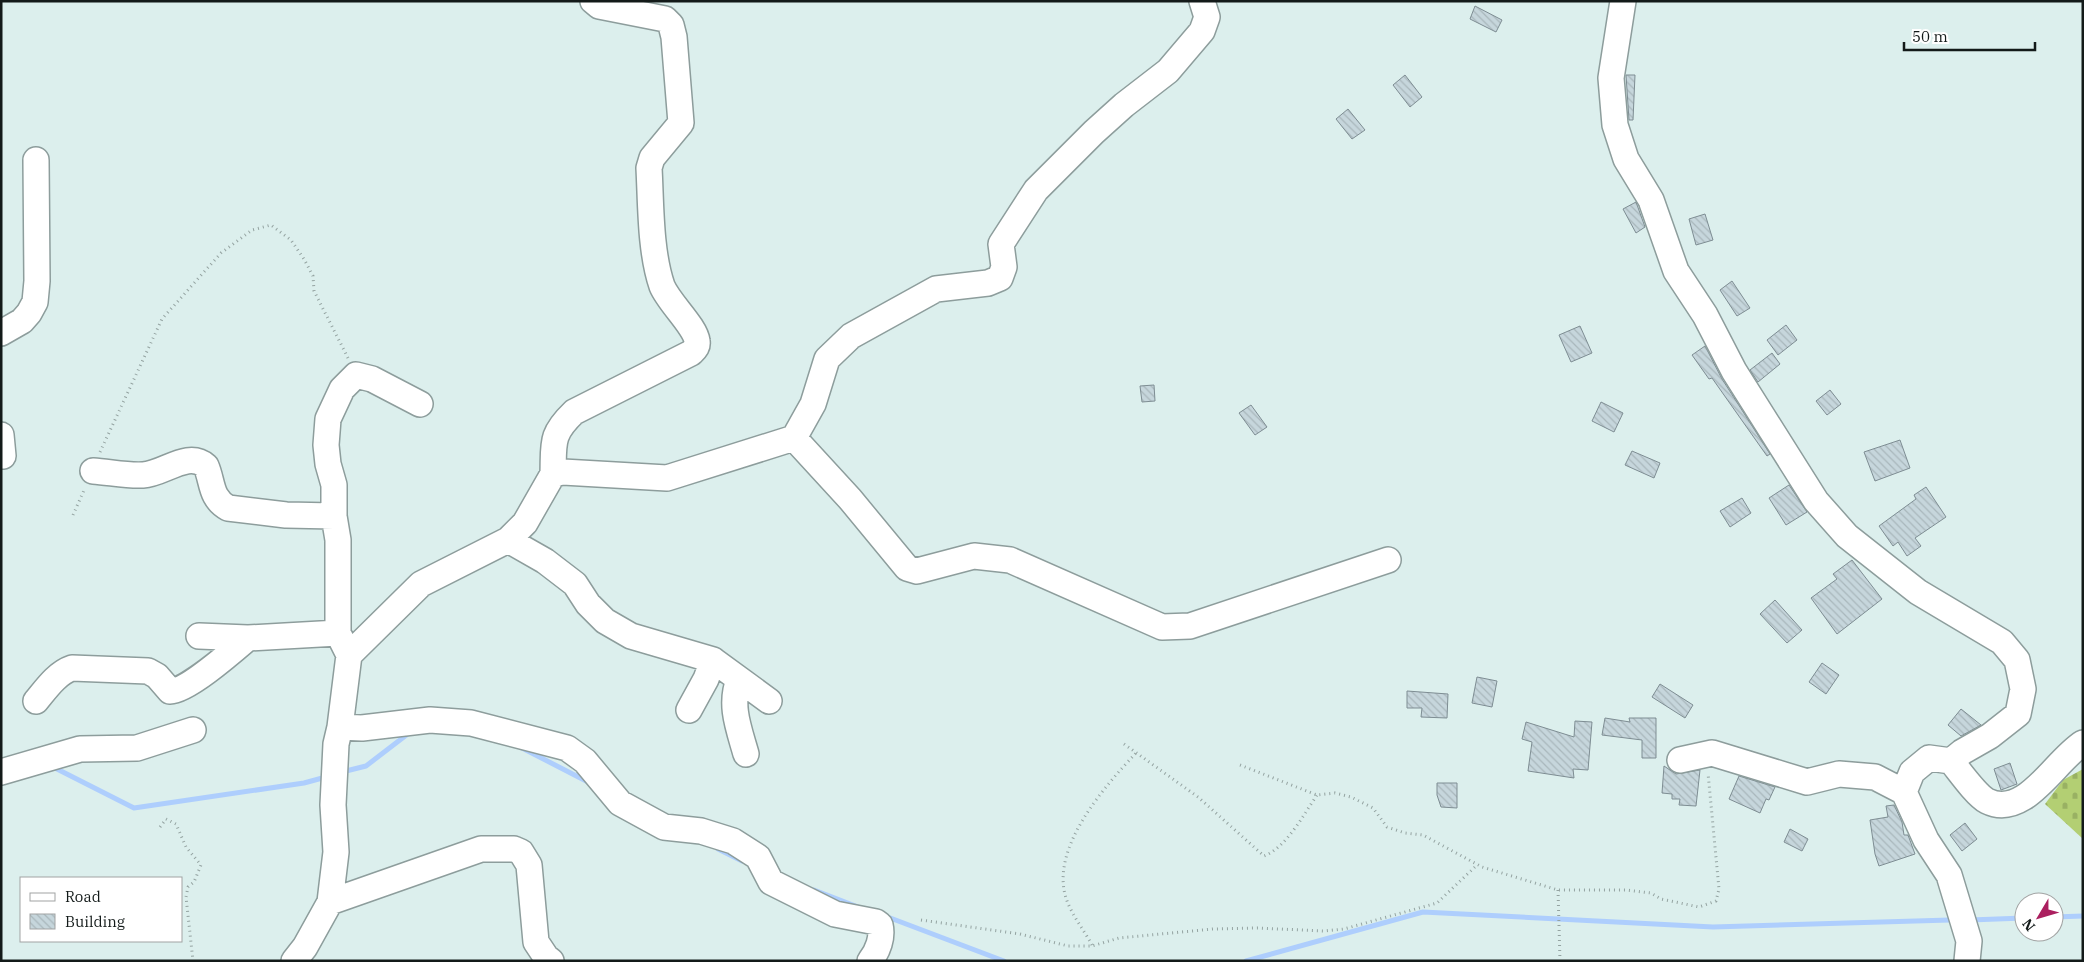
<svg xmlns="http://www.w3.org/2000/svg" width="2084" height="962" font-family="'IBM Plex Serif',serif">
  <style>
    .cemetery { fill: url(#cemetery-stones) }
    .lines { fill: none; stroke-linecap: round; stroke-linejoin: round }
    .stream { stroke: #aecefd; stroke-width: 5 }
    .building { fill: url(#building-back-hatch); stroke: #7e8d93 }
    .minor-casing { stroke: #8d9d9c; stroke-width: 28 }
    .path { stroke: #94a3a1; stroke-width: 3; stroke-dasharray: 1 4; stroke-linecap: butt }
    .minor { stroke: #fff; stroke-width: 25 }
  </style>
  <defs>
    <pattern id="cemetery-stones" width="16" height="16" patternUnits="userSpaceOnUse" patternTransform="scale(1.25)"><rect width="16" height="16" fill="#b3cf73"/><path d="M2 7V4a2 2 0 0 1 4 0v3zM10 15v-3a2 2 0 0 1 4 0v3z" fill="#99b163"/></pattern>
    <pattern id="building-back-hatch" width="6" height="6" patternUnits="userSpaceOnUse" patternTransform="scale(1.25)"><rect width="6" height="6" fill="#c6d6dc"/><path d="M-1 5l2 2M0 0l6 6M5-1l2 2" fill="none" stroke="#a9b7bc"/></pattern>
  </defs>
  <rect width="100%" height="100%" fill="#dcefed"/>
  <!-- cemetery -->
  <path class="cemetery" d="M2083,769V839L2045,804L2063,780Z"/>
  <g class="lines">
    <!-- stream -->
    <path class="stream" d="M522,748L590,783
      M53,767L134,808L304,783L326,777
      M342,772L366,766L409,733
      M718,849L742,861
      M814,890L858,907
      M885,916L1004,961
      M2054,917L2083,916
      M1970,920L2024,918
      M1246,961L1423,912L1713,927L1950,920"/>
  </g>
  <!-- building -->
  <path class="building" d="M1475,6L1502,20L1496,32L1470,19Z
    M1405,75L1422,97L1410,107L1393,85Z
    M1626,75H1635L1633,120H1629Z
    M1348,109L1365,130L1352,139L1336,119Z
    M1636,202L1645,227L1636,233L1623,209Z
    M1705,214L1713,240L1696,245L1689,219Z
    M1732,281L1750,308L1737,316L1720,290Z
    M1786,325L1797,340L1778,355L1767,340Z
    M1580,326L1592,353L1571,362L1559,335Z
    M1705,346L1722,379L1770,454L1767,456L1712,378L1709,379L1692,355Z
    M1772,353L1780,364L1758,382L1750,370Z
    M1154,385L1155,401L1142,402L1140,386Z
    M1830,390L1841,404L1827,415L1816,401Z
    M1601,402L1623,413L1614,432L1592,421Z
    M1251,405L1267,427L1255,435L1239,413Z
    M1900,440L1910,468L1875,481L1864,452Z
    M1632,451L1660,463L1654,478L1625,465Z
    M1789,485L1807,512L1786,525L1769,498Z
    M1926,487L1946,517L1915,538L1921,546L1907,556L1898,542L1893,546L1879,526L1916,499L1914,495Z
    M1742,498L1751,513L1730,527L1720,511Z
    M1852,560L1882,599L1837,634L1811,598L1837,579L1833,574Z
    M1775,600L1802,630L1787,643L1760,614Z
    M1822,663L1839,675L1826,694L1809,682Z
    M1477,677L1497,681L1492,707L1472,703Z
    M1660,684L1693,705L1685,718L1652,697Z
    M1407,691L1448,694L1447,718L1421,717L1422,708H1407Z
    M1961,709L1981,725L1961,736L1948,725Z
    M1605,718L1630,722L1629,718H1656V758H1642V740L1602,735Z
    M1575,721L1592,722L1588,770L1573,769L1574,778L1528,771L1532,742L1522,739L1526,722L1574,737Z
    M2010,763L2017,784L2001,790L1994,769Z
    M1664,766L1676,774L1700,770L1696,806L1679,805L1680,799H1672V794L1662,793Z
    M1739,776L1775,787L1769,800L1766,799L1760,813L1729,799Z
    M1437,783H1457V808L1441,807L1437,795Z
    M1894,805L1902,822L1904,835H1908L1915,854L1879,866L1875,854L1870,820L1888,817L1886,806Z
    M1965,823L1977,839L1962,851L1950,835Z
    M1790,829L1808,839L1802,851L1784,842Z"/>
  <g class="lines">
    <defs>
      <path id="minor" d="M1623,1L1611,78L1615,125L1626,159L1651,200L1676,271L1705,315L1734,371L1816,501L1847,536L1918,592L2002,642L2017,660L2023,689L2018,714L1990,736L1962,752L1951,761
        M1,333L22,321L29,313L35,302L37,281L36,160
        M1,435L3,456
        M794,438L850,499L907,568L917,571L974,556L1010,560L1162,627L1190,626L1388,560
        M93,471C109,472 127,476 143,475C164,474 188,450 206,466C213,482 210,498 228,508L286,515L334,516
        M553,474C554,443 550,435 574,412L691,353C695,349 698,347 697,341C695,326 669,303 662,286C650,251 651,204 649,168L652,158L681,123L674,37L671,25L665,19L599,6L593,1
        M508,540L545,561L575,584L588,604L605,621L631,636L713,660L769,701
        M199,636L248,638L338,633
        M349,655L338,633V540L334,516V485L328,464L326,445L328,419L342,389L356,375L372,379L420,404
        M739,680C729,705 739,729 746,754
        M36,701C46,689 57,673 72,668L148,671L157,676L170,691C186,692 234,650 248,638
        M689,710L706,679L713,660
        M340,727L362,728L430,720L471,723L567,748L585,761L620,803L664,827L701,831L733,841L758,857L771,882L835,914L876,922L880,925C883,937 878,951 870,961
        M1680,760L1712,753L1807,782L1839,774L1875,777L1904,792
        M1,772L80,749L137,748L193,730
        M330,902L481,849H514L521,852L529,865L536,942L546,957L551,961
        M294,961L305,947L330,902L336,852L333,805L336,744L340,727L349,655L421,584L508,540L525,523L553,474L563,472L667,478L794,438L813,404L827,359L851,336L936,289L988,283L1000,278L1004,267L1001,244L1036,190L1094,132L1124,105L1168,71L1202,31L1207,17L1202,1
        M1967,961L1969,941L1949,875L1926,840L1904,792L1912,772L1929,758L1951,761C1960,772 1976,795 1987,801C2025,820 2055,760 2083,743"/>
    </defs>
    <!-- minor casing -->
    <use href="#minor" class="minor-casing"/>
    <!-- path -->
    <path class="path" d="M100,452L162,319L221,253L252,230L271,225L291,240L304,259L313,276L314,291L348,358
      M73,515L85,488
      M1124,744L1198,797L1264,856C1286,848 1304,814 1317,795
      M1240,765L1317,795L1335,793L1351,797L1373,808L1387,827L1405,833L1423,835L1482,867L1558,890H1626L1651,893L1661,899L1699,907L1716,901L1719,889L1708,773
      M160,827L166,819L176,824L186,847L201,865L194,882L188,887L186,897L193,961
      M1558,890L1560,961
      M921,920L1020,934L1068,946H1092L1119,938L1213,929L1257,928L1324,931L1344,929L1437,903L1477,865
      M1092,945C1084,930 1071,914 1066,898C1050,848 1104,787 1136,753"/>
    <!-- minor -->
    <use href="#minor" class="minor"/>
  </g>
  <!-- border -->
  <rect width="2084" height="962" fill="none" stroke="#131a19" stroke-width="5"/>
  <!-- legend -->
  <rect x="20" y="877" width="162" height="65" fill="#ffffff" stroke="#a1a3a3"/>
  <rect x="30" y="893" width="25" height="8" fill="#ffffff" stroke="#a1a3a3"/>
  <text x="65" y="902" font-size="15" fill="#131a19">Road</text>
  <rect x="30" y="914" width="25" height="15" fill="url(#building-back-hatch)" stroke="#a1a3a3"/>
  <text x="65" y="927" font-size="15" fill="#131a19">Building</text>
  <!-- north arrow -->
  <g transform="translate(2039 917) rotate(232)"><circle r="24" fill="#ffffff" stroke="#a1a3a3"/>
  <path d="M0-4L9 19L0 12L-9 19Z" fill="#ab1f5f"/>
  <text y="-8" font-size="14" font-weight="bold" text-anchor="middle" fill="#131a19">N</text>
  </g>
  <!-- scale -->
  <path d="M1904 42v8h131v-8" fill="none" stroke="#131a19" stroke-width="2.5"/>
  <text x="1912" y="42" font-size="15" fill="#131a19" stroke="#ffffff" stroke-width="4" paint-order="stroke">50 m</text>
</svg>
